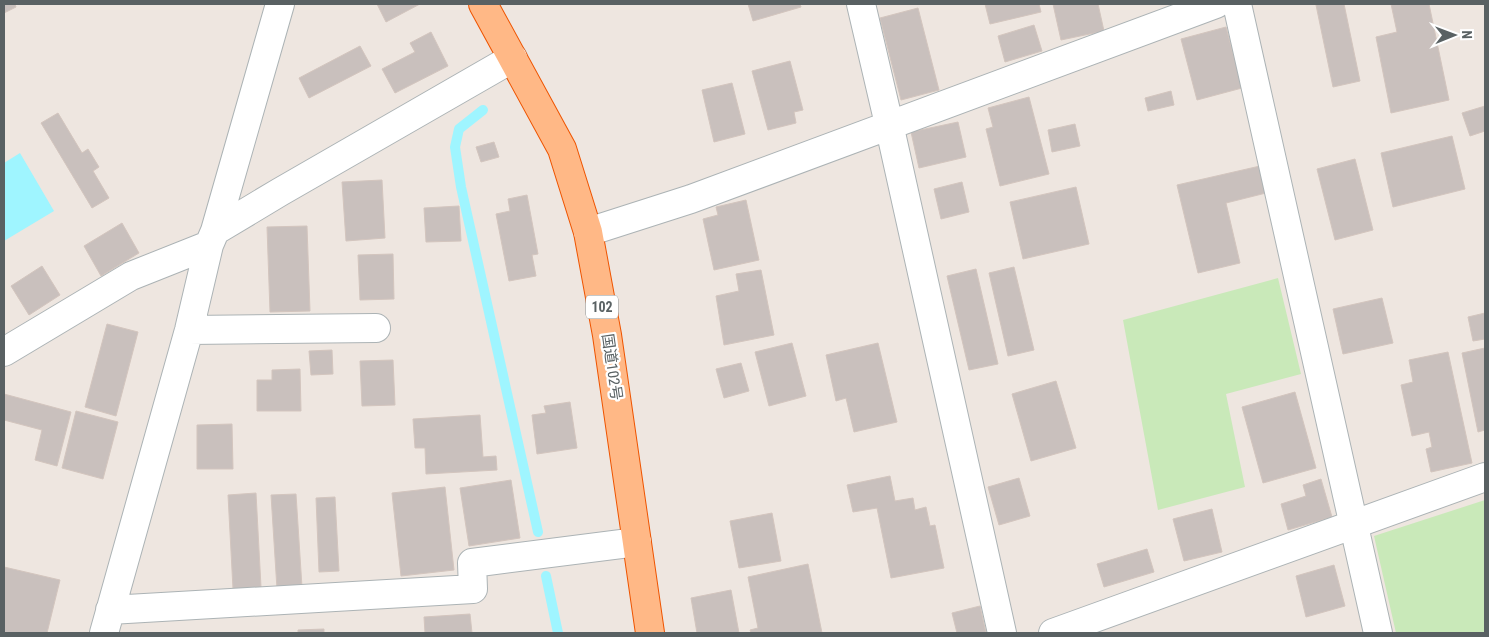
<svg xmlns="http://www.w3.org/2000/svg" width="1489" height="637" font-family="'Roboto Condensed','Noto Sans JP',sans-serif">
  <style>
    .green { fill: #c9e9b9 }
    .water { fill: #9ff5ff }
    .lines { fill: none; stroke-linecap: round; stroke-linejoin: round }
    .stream { stroke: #9ff5ff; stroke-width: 10 }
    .building { fill: #c9c0bd; stroke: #d3c5be }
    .minor-casing { stroke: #acb3b5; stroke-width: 30 }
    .highway-casing { stroke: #ee5400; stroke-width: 30 }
    .minor { stroke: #fff; stroke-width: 28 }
    .highway { stroke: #ffb886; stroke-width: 28 }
    .labels { text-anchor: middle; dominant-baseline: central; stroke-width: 4.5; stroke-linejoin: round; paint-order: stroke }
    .shield { fill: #fff; stroke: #8b9092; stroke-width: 1 }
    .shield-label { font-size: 14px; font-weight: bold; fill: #596163 }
    .street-label { font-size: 15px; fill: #596163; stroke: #fff }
  </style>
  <rect width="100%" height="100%" fill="#eee6e0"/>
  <!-- green -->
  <path class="green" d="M1278,278L1301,374L1226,394L1245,487L1158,510L1123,320Z
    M1485,500V633H1396L1374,536Z"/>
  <!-- water -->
  <path class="water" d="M20,153L54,211L4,241V163Z"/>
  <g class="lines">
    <!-- stream -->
    <path class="stream" d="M483,110L459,129L455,147L461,187L538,532
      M546,576L558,633"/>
  </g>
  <!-- building -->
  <path class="building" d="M4,4H15L16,7L4,13Z
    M377,4H420L386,22Z
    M748,4H800L801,7L753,21Z
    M985,4H1039L1041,12L990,24Z
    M1053,4H1098L1104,31L1061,40Z
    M1319,4H1344L1360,81L1333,87L1316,5Z
    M1391,4H1429L1449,100L1391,113L1376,37L1397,32Z
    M918,8L939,90L901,100L880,18Z
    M1034,25L1042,51L1005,62L998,36Z
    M1226,27L1242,88L1197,100L1181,39Z
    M431,32L448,66L395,93L382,69L415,52L410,43Z
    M360,46L371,66L309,98L299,78Z
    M790,61L803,110L794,112L796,123L768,130L752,71Z
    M732,83L745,134L714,142L702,90Z
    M1171,91L1174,105L1148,111L1145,98Z
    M1029,97L1049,174L1000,186L986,129L993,127L988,108Z
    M1485,106V131L1470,136L1462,113Z
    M58,113L82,153L88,149L99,167L93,171L109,198L92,208L41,123Z
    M958,122L966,157L919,168L911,132Z
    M1075,124L1080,146L1052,152L1048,130Z
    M1452,136L1465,189L1393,207L1381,153Z
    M494,142L499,157L481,162L476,147Z
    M1355,159L1373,230L1335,240L1317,169Z
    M1260,166L1266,193L1226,203L1240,263L1198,273L1177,185Z
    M382,180L385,238L346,241L342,182Z
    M962,182L969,212L941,219L934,189Z
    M1076,187L1089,244L1023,259L1010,202Z
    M527,195L538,254L532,255L536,276L509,281L496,214L510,211L508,199Z
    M746,200L759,260L714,270L703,219L718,215L716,207Z
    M459,206L461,241L426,242L424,208Z
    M122,223L139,253L101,276L84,246Z
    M307,226L310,311L270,312L267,227Z
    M393,254L394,299L360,300L358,255Z
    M42,266L60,295L29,315L11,286Z
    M1014,267L1034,350L1008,356L989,273Z
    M976,269L998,364L969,370L947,276Z
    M761,270L774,335L724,345L716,296L739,291L736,274Z
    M1382,298L1393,343L1343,354L1333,309Z
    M1485,313V339L1473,341L1468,317Z
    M107,324L138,332L116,416L85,407Z
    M792,343L806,396L769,406L755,352Z
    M878,343L897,422L854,432L846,398L836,401L826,355Z
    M1485,348V430L1478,432L1462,353Z
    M332,350L333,374L311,375L309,351Z
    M1448,352L1472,463L1431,472L1426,449L1432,447L1429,432L1412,436L1401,385L1413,382L1409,360Z
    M393,360L395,405L362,406L360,361Z
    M741,363L749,391L724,398L716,369Z
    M300,369L301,411H257V380H272V370Z
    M1056,381L1076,448L1031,461L1012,394Z
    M1295,392L1316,468L1263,483L1242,407Z
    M4,394L71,412L57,466L35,460L42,430L4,420Z
    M570,402L577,448L537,454L532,415L546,413L544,406Z
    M76,411L118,422L103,479L62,468Z
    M480,415L483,457L496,456L497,470L426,474L425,448H415L413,419Z
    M232,424L233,469H197V425Z
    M890,476L895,501L913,498L915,510L926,507L930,526L935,525L944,568L891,578L877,508L853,512L847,485Z
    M1019,478L1030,516L999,525L988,487Z
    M1321,479L1332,517L1288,530L1281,504L1306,496L1303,485Z
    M511,480L520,538L469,546L460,488Z
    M445,487L454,570L401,576L392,493Z
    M256,493L261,587L233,589L228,495Z
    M296,494L302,587L277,589L271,495Z
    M335,497L339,571L319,572L316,498Z
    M1212,509L1222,552L1184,561L1173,519Z
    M772,513L781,561L739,568L730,521Z
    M1147,549L1154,572L1104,587L1097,564Z
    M808,564L822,633H751L750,630L758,628L748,577Z
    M1334,565L1345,606L1306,617L1296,576Z
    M4,567L60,580L47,633H4Z
    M731,590L739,633H697L691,598Z
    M980,606L986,633H957L952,613Z
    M470,614L472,633H425L424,617Z
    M324,629V633H298V630Z"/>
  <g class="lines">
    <defs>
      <path id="minor" d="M861,4L889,124L1002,633
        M1237,4L1378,633
        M215,231L280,192L513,58
        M588,232L691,199L1216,4
        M189,330L376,328
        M4,352L131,276L209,245
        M110,610L473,589L472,563L637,542
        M104,633L189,330L209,245L215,231L280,4
        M1053,633L1485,477"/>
      <path id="highway" d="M483,4L562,149L588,232L607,335L650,633"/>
    </defs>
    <!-- minor casing -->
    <use href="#minor" class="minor-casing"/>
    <!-- highway casing -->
    <use href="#highway" class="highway-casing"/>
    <!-- minor -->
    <use href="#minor" class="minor"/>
    <!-- highway -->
    <use href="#highway" class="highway"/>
  </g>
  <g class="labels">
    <!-- shield labels -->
    <rect class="shield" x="586" y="295.5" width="32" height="23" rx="4"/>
    <g class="shield-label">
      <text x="602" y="307">102</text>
    </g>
    <!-- street labels -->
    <g class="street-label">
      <text transform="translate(612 367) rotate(82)">国道102号</text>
    </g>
  </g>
  <!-- border -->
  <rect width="1489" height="637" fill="none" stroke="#596163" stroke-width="10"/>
  <!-- north arrow -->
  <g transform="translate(1454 35) rotate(89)" stroke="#ffffff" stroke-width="4" paint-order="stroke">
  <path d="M0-4L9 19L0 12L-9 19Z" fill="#596163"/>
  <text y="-8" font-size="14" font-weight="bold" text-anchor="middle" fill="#596163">N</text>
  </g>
</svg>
